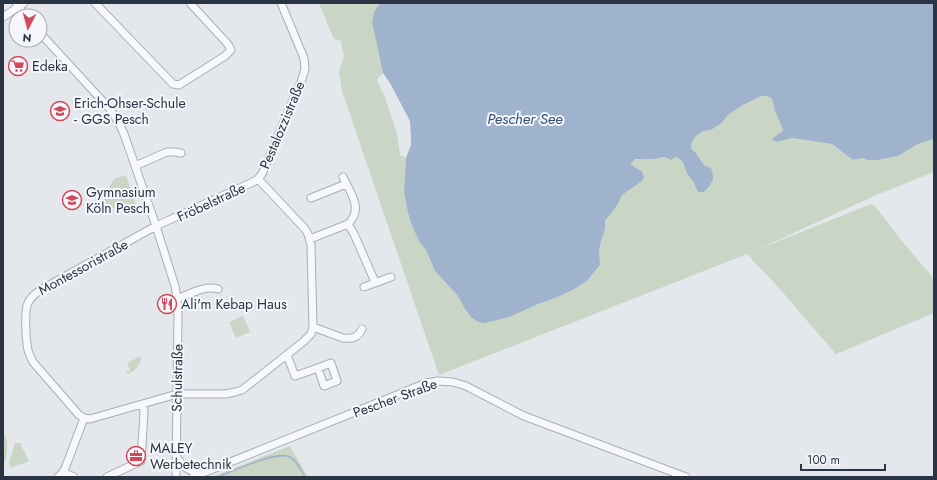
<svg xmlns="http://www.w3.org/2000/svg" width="937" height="480" font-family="Jost,sans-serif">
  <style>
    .green { fill: #c9d6c5 }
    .water { fill: #9fb4cc }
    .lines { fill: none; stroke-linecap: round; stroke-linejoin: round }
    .stream { stroke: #9fb4cc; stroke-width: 1.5 }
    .minor-casing { stroke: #a9aeb7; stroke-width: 9 }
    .minor { stroke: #f7f8fa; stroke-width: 7 }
    .labels { text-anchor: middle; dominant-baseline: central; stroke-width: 4; stroke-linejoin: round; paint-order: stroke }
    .poi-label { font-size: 14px; fill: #2b3445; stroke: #f4f6f9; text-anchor: start }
    .street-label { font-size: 14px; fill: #2b3445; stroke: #f4f6f9 }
    .water-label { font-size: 15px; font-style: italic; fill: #34527a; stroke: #f4f6f9 }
  </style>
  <rect width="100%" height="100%" fill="#e4e7ec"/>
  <!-- green -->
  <path class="green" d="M319,3H380L374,12L372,22L383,73L377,80L386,100L397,134L400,155L406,158L404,192L408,213L412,226L419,241L426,250L435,271L458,296L465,309L471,317L538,303L560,296L587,281L599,267V253L601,241L605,229V221L618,204L622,195L642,181V171L633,167L630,164C641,155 642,160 654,159C661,158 678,153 683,161C685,165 686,169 688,173C689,176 692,178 693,181C696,184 695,188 698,192H704L712,183L711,168L704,165L695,152L692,150L691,146L695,137L703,131L711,130L722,123L728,115L741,106L761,96H767L772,99L775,111L783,130L774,138L777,142L792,138L832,144L841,151L853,160L863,158L868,160H878L898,156L918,144L934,139V172L874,196L759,249L871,204L874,205L882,215L901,240L934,279V313L834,355V352L778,287L747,254L439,375L342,91L339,71L344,57L341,41L334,39Z
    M126,175L137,208L125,212L107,206L103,198L114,179Z
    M243,316L250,332L236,338L229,322Z
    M141,356C141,365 136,371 127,374L126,372L129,371L130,369L127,363Z
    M3,431C11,445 6,455 3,470Z
    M15,443H20L29,461L11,468L9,463Z
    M290,446L308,477H212Z"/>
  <!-- water -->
  <path class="water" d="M380,3H934V139L918,144L898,156L878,160H868L863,158L853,160L841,151L832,144L792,138L777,142L772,140C774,136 780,134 783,130L775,111L772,99L767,96H761L741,106L728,115L722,123L711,130L703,131L695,137L691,145L692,150L695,152L704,165L711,168C715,180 713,183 704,192H698C696,189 696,187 694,183C693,180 690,178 688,175C684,168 685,159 675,157L672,160L664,157L654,159H636L630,164L634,167L642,171L644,177L642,181L622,195L618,204L605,221V229L601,241L599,253L600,265L587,281L574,289L560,296L538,304L509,317L485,323L478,322L471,317L465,309L458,296L435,271L426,250L419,241L412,226L408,213L404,192L406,158L411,145V136L410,121L390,83L383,73L372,22L374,12Z"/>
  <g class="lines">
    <!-- stream -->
    <path class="stream" d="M218,477C232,471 278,450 290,457C297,461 301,470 305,477"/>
    <defs>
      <path id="minor" d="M16,3L25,16
        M95,3L173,84L179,85L225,56L231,50L229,46L226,42L190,3
        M3,17L24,3
        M40,33L109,108L118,121L124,134L156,226L175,286L177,299L178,315L176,477
        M135,166L167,152H175L181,153
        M258,179L276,198L305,229L308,234L311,245L313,327L311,334L303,342L251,383L242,390L235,392L225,394H177L90,419L84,418L79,415L33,362C31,358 29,354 28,350C26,341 24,311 28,303C31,296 37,292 44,288L156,226L253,182L258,179L262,174L302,79L305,69L304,58L281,3
        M311,198L346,184
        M348,224L354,234L375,282
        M310,239L348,224C364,209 350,192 343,177
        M364,287L391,277
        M177,299C190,294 204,285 218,289
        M313,327L343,338C352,339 358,338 362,329
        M287,355L295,376L318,368L324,386L337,381L331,363L318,368
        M176,456C184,468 187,470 201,474
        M63,472L74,477
        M58,477L63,472L66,466L84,418
        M107,477L141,461L144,412L143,404
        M193,477L397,395L426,383L438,381L453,382L466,386L524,416L686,477"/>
    </defs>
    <!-- minor casing -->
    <use href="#minor" class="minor-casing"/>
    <!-- minor -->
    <use href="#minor" class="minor"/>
  </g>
  <!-- icons -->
  <defs>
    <symbol id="supermarket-ring" viewBox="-11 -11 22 22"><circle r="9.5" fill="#f4f6f9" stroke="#d1495b" stroke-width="1.5"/><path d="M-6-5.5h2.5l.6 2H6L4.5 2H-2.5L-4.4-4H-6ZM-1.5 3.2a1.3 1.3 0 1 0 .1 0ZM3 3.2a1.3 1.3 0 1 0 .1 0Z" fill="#d1495b"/></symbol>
    <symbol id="school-ring" viewBox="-11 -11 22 22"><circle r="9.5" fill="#f4f6f9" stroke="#d1495b" stroke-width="1.5"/><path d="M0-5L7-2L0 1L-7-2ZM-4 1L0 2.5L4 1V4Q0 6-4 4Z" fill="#d1495b"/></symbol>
    <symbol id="restaurant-ring" viewBox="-11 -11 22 22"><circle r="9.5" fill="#f4f6f9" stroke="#d1495b" stroke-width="1.5"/><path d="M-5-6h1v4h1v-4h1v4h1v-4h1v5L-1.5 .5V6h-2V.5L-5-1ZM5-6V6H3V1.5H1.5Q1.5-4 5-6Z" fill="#d1495b"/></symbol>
    <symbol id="office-ring" viewBox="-11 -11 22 22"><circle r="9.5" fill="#f4f6f9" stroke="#d1495b" stroke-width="1.5"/><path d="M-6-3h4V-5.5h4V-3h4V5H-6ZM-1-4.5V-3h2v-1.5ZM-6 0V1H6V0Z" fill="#d1495b"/></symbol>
  </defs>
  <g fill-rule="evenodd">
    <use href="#supermarket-ring" x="7" y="55" width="22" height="22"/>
    <use href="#school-ring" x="49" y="100" width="22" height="22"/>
    <use href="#school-ring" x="61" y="189" width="22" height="22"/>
    <use href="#restaurant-ring" x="156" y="293" width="22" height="22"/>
    <use href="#office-ring" x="125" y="445" width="22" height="22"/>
  </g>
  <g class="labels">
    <!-- poi labels -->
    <g class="poi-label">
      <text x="32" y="66">Edeka</text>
      <text x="74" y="103">Erich-Ohser-Schule<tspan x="74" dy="16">- GGS Pesch</tspan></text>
      <text x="86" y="192">Gymnasium<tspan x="86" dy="16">Köln Pesch</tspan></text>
      <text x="181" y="304">Ali'm Kebap Haus</text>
      <text x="150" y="448">MALEY<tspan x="150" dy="16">Werbetechnik</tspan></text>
    </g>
    <!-- street labels -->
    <g class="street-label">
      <text transform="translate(282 125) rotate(-67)">Pestalozzistraße</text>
      <text transform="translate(211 202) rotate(-25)">Fröbelstraße</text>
      <text transform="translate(83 267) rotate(-29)">Montessoristraße</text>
      <text transform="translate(177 378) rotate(-89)">Schulstraße</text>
      <text transform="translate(395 398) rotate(-20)">Pescher Straße</text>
    </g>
    <!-- water labels -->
    <g class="water-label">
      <text x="525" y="119">Pescher See</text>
    </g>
  </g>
  <!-- border -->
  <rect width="937" height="480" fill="none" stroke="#2b3445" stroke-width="8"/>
  <!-- north arrow -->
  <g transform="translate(28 28) rotate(186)"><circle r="19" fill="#f4f6f9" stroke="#a4a8b1"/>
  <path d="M0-3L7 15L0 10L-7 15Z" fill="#d1495b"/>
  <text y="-6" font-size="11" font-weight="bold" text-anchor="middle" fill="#2b3445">N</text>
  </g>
  <!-- scale -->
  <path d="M801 464v6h84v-6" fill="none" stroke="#2b3445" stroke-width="2"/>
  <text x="807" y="464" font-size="12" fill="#2b3445" stroke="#f4f6f9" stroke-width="3" paint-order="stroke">100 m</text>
</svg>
